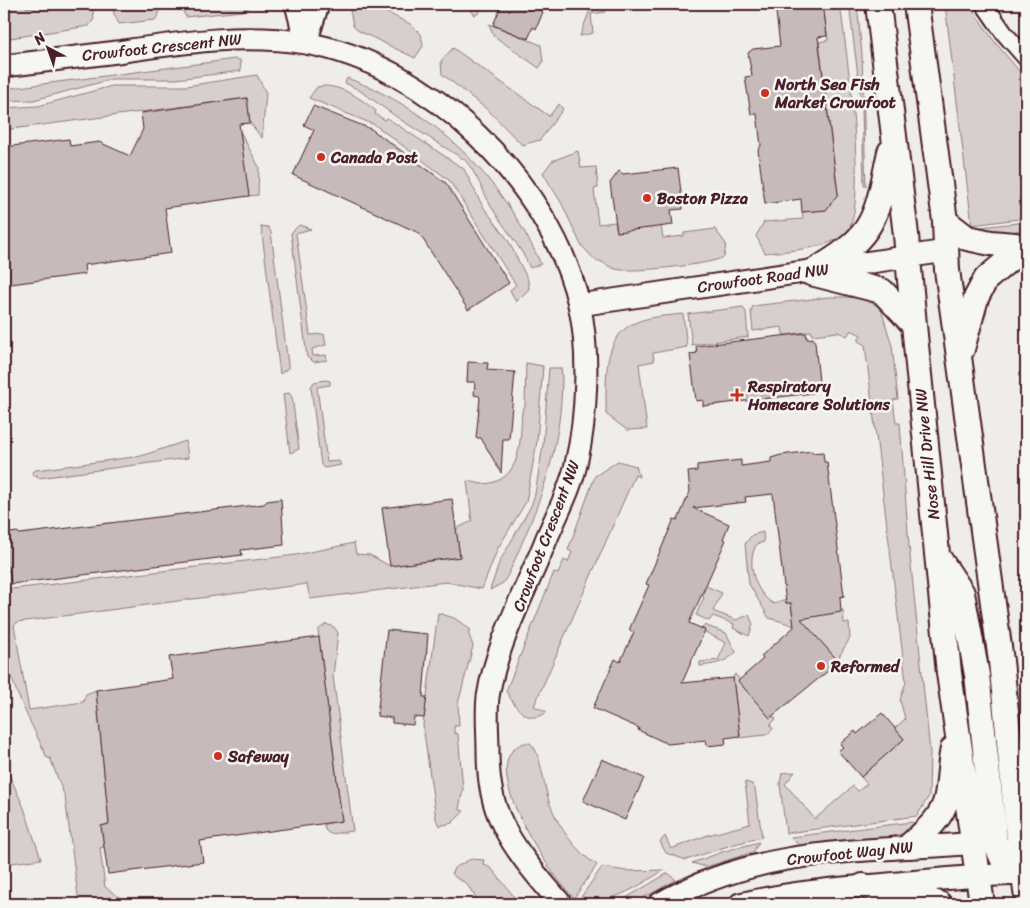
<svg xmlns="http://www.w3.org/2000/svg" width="1030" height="908" font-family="Sriracha,sans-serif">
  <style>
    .green { fill: #d7cfce; stroke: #90777c }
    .building { fill: #c6babb; stroke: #4a1f2b }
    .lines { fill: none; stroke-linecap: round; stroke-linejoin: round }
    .minor-casing { stroke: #4a1f2b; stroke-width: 20 }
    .tertiary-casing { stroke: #4a1f2b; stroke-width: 25 }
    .secondary-casing { stroke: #4a1f2b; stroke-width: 28 }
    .minor { stroke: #f6f6f2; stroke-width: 16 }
    .tertiary { stroke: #f6f6f2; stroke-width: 21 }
    .secondary { stroke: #f6f6f2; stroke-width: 24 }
    .poi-dot { fill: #c8321e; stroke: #f6f6f2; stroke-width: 2 }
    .labels { text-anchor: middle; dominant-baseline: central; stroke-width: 5; stroke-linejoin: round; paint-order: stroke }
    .street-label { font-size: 16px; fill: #4a1f2b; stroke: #f6f6f2 }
    .poi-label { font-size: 16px; font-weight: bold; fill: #4a1f2b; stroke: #f6f6f2; text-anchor: start }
  </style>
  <rect width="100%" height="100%" fill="#efedea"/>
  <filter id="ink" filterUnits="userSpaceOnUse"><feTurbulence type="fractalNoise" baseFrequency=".02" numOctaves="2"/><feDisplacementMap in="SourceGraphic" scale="10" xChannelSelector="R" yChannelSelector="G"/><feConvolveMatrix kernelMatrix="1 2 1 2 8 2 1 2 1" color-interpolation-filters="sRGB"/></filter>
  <g filter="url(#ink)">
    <!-- green -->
    <path class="green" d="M4,4H25L26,8L57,4H92L94,19L89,26L4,39Z
      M112,4H158L159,14L155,20L119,24L114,14Z
      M179,4H256L242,11L186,17Z
      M349,4H370L412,25L421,34L423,46L415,58L357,30L353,26Z
      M474,4H483L479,13L475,15L471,11Z
      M597,4L603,5L605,12L591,14L593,33L580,36L591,7Z
      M826,4H840C845,42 870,210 846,233C829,249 787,251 765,253L756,236L764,222L803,219L802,212L826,210L838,194L819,42L828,40L823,5Z
      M849,4H857L862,55L866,186H864L862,108Z
      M945,4H969L994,41L1026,79V218L972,225Z
      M489,24L541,45L543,62L539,68L494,36Z
      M453,48L549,116L559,104L563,109L540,140L522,145L489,111L442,74L441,61Z
      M235,59L240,60L241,71L176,79H113L34,100L4,101V89Z
      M257,75L266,93L262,138L250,123L247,98L4,130V108L38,106L112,86H186Z
      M347,78C436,110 502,179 541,264L530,268C520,245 505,229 492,208C483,192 477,174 465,160L401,120L359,90L345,83Z
      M322,86C341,85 362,99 376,111L375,114L385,120L387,118L464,169L482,205L508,240L528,280L529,289L516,302L510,290L516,285L449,180L375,125L309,98L317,87Z
      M240,131L259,167L258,195L248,196Z
      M578,151L581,168L596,167L598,188L594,189L598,224L615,222L617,232L661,226L663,238L684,236V233L715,229L726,244L724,257C710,265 641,271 624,270C613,270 609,266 600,261H596L581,245L562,204L543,173L552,161Z
      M1026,222V230C1006,232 992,235 972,228Z
      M299,225L311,229L296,233L310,335L324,334L326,345L312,349L313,356L326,355L327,360L314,362L307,357L291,233Z
      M261,226L268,227L271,232L288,364V368L280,374Z
      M829,297C848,297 865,296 881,309L892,346L898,399L893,400L896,423H900L909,546L930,752L929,796L917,816L786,833L780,784L782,773L795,772L785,784L815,819L853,786L858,791L867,784L861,777L904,739L895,728L905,719L900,700L906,682L865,345L858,341L861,335L851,330L847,336L838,332L812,335L811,331L787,335L783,334L782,327L753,331L751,311L753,306Z
      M743,307L746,312L748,337L692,345L688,314Z
      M683,314L687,347L653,353L654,361L639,364L647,429L627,430L606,414C607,383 600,336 637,322C651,316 668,316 683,314Z
      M526,363L543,366L537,441L526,502L498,548L482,589L446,582L310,599L307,584L18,622L14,625L29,710L83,702L86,694L96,690L109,824L101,826L104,847L100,848L105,887L123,900L119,904H79L65,797L50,758H47C32,723 9,685 4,647C1,629 4,608 4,590L296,555L354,543L356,554L370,555L390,566L460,557L456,529L472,521L467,481C472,481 478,484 483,484C523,482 520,439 522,411L525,406Z
      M549,368H561L562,375C562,451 539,505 509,573L503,583L490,590L499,563L531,506L535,494L543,445Z
      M326,380L330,381V385L317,387L327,462L339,461L341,465L324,468L321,465L311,387L314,382Z
      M289,393L292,397L299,449L290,453L283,394Z
      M186,441L188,458L38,478L37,475L33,476L32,472L36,470L141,456Z
      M618,461L636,466L639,477L635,475L534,706L547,712C527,727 515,706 506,691L554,572L558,574L564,560L568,562L572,552L568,550L595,476Z
      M763,532L764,542L757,544C745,561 755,594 774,604L786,600V603H791L793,617L843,610L844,623H849L850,638L837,660C814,634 803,627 769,618L749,584L745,544L752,535Z
      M706,586L722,593L713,611L736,620L749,615L753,624L749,636L733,628L734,624L713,616L709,621L696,615L704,597L702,596Z
      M438,613L454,618L471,630L468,632L473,646L458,704L459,726H454V733L458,734L463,789L459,809L464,811L452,823L439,826L436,819L423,725Z
      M326,624L334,627L338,633L333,676L353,831L330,834L325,830L324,824L342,821L318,630Z
      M704,625L726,633L736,652C725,663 716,664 700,666V662L718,660L726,643L705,632L702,629Z
      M735,674L770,718L773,716L776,719L770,725L773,729L766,735L738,738L740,736L733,678Z
      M1026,687V778L1022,768L1013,689Z
      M524,743H530C541,750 544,790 550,804C559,828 576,852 597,865L574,898C552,877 471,761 524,743Z
      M4,763L24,808L41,859L4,864Z
      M745,782L752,784L755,789L762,837L731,845L686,860L666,853L660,842L665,836L671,849L708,835L750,824Z
      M912,822L918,826C893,844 831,843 799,846L791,837Z
      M759,842L753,852L706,867L692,863L725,851Z
      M471,859L484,860L483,864L492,869L520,904H480L466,883L456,878L452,873L454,868Z
      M602,867L626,871L664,870C640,885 608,908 581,897Z
      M668,873L676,880L632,904H616Z"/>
    <!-- building -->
    <path class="building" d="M502,4H543L540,11L543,12L536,29L533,27L528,39L493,25Z
      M775,4H823L827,36L818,37L838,194L826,210L802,212L801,199L765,204L758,150L761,146L757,114H751L745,77L752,76L748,53L753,49L780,46Z
      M247,98L250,123L239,124L249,196L165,208L171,253L84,265L85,274L4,285V147L69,139L70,146L99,142L130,156L143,129L141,113Z
      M313,106L371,129L446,183L509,283L468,310L419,233L293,175L314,130L304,125Z
      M678,168L683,209L671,210L673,225L617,232L610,183L619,171L623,174Z
      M806,333L807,339L813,338L815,342L819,382V386H812L813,393L703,406V400L696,401L690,354L697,353L696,346Z
      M468,362L488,363L487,370L515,372L509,439H503L501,473L481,438H476L480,398L479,396L474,395L475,382H467Z
      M812,451V453L823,452L824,462H827L844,596L840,597L841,612L801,619L839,662L770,718L738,681L763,659L761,656L794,627L791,603H786L773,494L745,497L746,502L693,508L729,524L723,539L726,540L689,623L705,630L682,683L733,678L740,736L725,738L726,744L707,746L706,740L668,744L638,730L639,728L593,708L615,659L620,662L634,632L629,630L649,585L646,584L674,519L678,520L690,491L688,472L697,471V465L741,460V466L771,462V458L781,455Z
      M281,499L284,545L241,550L242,555L11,584L10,572L4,567V534L17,532L20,534L264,504L267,501Z
      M452,499L460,557L390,566L382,508Z
      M387,630L428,634L423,697H427L424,718L414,717L413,725L392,723V718L377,716Z
      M319,637L342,821L200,841L203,862L108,874L101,826L109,824L96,690L173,679L169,657Z
      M882,713L904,739L861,777L838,751L843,747L840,744L855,731L857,734Z
      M602,759L644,778L625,820L583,801Z"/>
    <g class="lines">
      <defs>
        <path id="minor" d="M984,4L1004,33L1026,58"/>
        <path id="tertiary" d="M296,4L306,43
          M306,43L318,4
          M4,66C42,61 79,57 117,52C179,43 242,33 305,43C429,64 550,182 579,304C590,351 587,417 576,464C570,492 554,519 544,545C524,594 496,645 488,697C486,714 488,733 488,751C488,774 491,801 502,823C516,853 540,879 561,904
          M579,305L946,251
          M659,904C765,843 873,853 989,842
          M740,904C785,893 831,889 877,885C927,880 976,875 1026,874"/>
        <path id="secondary" d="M878,4L906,235L914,325L949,673L982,904
          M916,4L945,221L947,270L1001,661L1017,822L1026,891
          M945,221L967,238L991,243L1025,246
          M811,273C876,235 875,222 890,152
          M811,273L882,291L914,325
          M962,349L976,298L986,279L1025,246
          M938,557L962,593L977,675L995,842L1003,860L1025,874
          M909,846C923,833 941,820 946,800C950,784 949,766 953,749
          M863,886L915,896L939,904"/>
      </defs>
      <!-- minor casing -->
      <use href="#minor" class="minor-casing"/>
      <!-- tertiary casing -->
      <use href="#tertiary" class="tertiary-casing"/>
      <!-- secondary casing -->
      <use href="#secondary" class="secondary-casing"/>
      <!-- minor -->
      <use href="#minor" class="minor"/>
      <!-- tertiary -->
      <use href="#tertiary" class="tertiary"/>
      <!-- secondary -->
      <use href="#secondary" class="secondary"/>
    </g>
  </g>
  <!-- markers -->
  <g class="poi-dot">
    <circle cx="765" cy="93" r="5"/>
    <circle cx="321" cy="157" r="5"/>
    <circle cx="647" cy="198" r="5"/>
    <path d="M734.5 387.5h5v5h5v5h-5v5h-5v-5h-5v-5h5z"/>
    <circle cx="821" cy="666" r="5"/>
    <circle cx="218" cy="756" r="5"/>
  </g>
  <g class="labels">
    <!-- street labels -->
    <g class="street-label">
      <text transform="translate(162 47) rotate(-6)">Crowfoot Crescent NW</text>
      <text transform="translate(763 278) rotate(-8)">Crowfoot Road NW</text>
      <text transform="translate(927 454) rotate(-96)">Nose Hill Drive NW</text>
      <text transform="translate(546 536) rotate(-69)">Crowfoot Crescent NW</text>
      <text transform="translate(850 853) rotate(-6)">Crowfoot Way NW</text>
    </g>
    <!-- poi labels -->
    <g class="poi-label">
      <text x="775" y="84">North Sea Fish<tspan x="775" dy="18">Market Crowfoot</tspan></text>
      <text x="331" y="157">Canada Post</text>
      <text x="657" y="198">Boston Pizza</text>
      <text x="748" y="386">Respiratory<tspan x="748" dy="18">Homecare Solutions</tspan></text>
      <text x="831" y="666">Reformed</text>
      <text x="228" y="756">Safeway</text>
    </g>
  </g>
  <!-- margin -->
  <rect width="1030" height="908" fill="none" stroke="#f6f6f2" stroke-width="20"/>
  <rect x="10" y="10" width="1010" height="888" fill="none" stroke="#4a1f2b" stroke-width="2" filter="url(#ink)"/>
  <!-- north arrow -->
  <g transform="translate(48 48) rotate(319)" stroke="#f6f6f2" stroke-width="4" paint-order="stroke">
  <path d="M0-4L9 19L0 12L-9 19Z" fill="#4a1f2b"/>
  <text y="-8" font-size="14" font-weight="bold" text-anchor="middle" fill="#4a1f2b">N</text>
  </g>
</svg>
